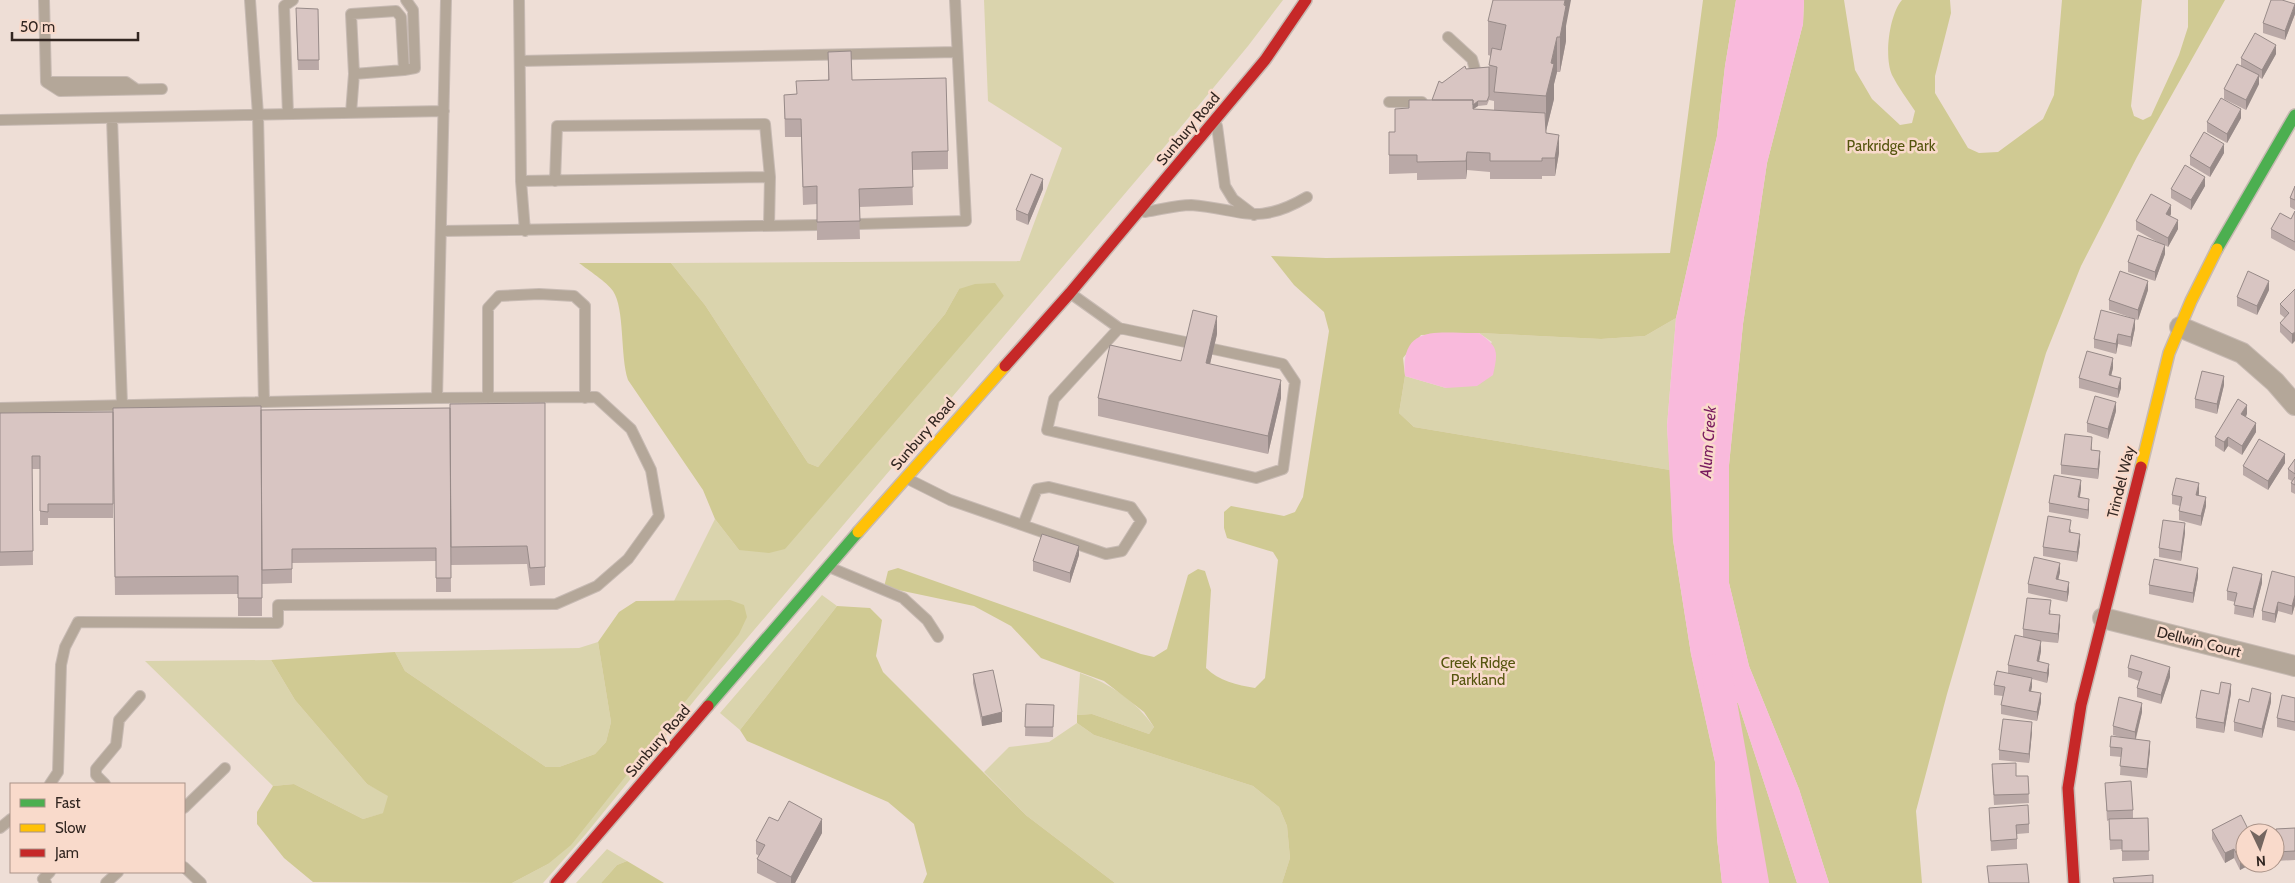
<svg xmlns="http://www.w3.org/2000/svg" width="2295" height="883" font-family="Cabin,sans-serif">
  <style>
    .green { fill: #dad4ad }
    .forest { fill: #d0ca93 }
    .water { fill: #f9badc }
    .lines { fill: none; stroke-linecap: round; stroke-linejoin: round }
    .river { stroke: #f9badc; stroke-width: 30 }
    .lane-casing { stroke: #c7bab3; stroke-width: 12 }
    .street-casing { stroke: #c7bab3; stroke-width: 22 }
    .fast-casing { stroke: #c7bab3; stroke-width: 14 }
    .slow-casing { stroke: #c7bab3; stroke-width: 14 }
    .jam-casing { stroke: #c7bab3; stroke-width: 14 }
    .lane { stroke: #b4a799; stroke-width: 10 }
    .street { stroke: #b4a799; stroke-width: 20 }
    .fast { stroke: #4caf50; stroke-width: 11 }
    .slow { stroke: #ffc107; stroke-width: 11 }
    .jam { stroke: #c62828; stroke-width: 11 }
    .wall { fill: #baa9a7; fill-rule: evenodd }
    .shaded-wall { fill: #978a88 }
    .building { fill: #d8c5c2; stroke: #978a88 }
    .labels { text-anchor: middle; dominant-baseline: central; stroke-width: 5; stroke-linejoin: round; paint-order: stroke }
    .street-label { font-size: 15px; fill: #322621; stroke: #f9dacb }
    .park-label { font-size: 15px; fill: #55550e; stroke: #f9dacb }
    .water-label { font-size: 16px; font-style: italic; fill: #791a5e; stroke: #f9dacb }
  </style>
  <rect width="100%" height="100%" fill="#eeded6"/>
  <!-- green -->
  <path class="green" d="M984,0H1283L1248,46L1156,157L698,696L585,835L543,883H512L548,864L730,600L674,601L715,519L739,550L1004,296L959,289L945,314L818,467L808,463L705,305L671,263L1020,261L1062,148L988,101Z
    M1676,318L1667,426L1670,470L1414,427L1399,413L1405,376L1446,388L1492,342L1479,333L1601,339L1645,336Z
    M822,595L837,606L740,730L720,713Z
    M598,642L611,722L606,742L595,754L559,767H546L405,671L395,652L579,648Z
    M271,660L295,700L367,784L389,795L384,813L363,819L294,784L273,786L145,661Z
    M1080,673C1110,683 1136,701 1154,727L1149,734L1092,714L1077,715Z
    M1077,723L1094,735L1253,786L1279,807L1287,826L1290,858L1282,883H1115L1027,816L984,772L1009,747L1049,742Z
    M607,849L627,861L617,865L601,883H576Z"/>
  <!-- forest -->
  <path class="forest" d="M1703,0H1736L1725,66L1717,136L1676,318L1645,336L1601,339L1479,333L1421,335L1403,358L1405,376L1399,413L1414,427L1670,470L1673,540L1691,654L1715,762L1717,838L1722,883H1282L1290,858L1287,826L1279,807L1253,786L1094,735L1077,723V715L1092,714L1149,734L1154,727L1144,712L1104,681L1041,658L1011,626L974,606L884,587L888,571L898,568L1141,654L1154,657L1167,649L1188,575L1198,569L1205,571L1211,590L1206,668C1219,681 1237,685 1255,688L1265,678L1278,560L1273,552L1227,538L1224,528V512L1231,506L1284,516L1295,512L1303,497L1329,331L1324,312L1294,285L1271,256L1326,258L1670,253Z
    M1804,0H1844L1855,70L1872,99L1900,125L1912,123L1915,111C1907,99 1898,87 1892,75C1884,57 1889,15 1902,0H1950L1951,13L1935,76V93L1968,148L1979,153L1998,152L2043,119L2054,95L2062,0H2142L2131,106L2134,116L2143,120L2151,116L2179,55L2188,27V0H2225L2137,157L2081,266L2046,353L1947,694L1916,811L1922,883H1829L1799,789L1749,666L1729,583V465L1743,324L1767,163L1803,24Z
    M579,263H671L705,305L808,463L818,467L945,314L959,289L975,284L995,283L1004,296L785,549L769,553L739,550L715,519L703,490L628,380C620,356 625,309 613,291C607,282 588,270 579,263Z
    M730,600L744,605L747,617L739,634L571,845L548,864L512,883L313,882L284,858L257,824V812L273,786L294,784L363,819L383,813L388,796L367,784L295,700L271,660L395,652L405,671L546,767H559L595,754L606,742L611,722L598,642L619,612L636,601Z
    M837,606L870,608L882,620L876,656L883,672L1027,816L1115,883H923L927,874L914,824L888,802L747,741L740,730Z
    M1733,701L1738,703L1797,883H1742L1720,714L1726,703Z
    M627,861L664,883H601L617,865Z"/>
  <!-- water -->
  <path class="water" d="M1736,0H1804L1803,24L1767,163L1743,324L1729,465V583L1749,666L1799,789L1829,883H1797L1738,703L1733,701L1726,703L1720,714L1742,883H1722L1717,838L1715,762L1691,654L1673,540L1667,426L1676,318L1717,136L1725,66Z
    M1479,333C1499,347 1498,352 1493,375L1477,386L1446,388L1405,376C1400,322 1440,334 1479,333Z"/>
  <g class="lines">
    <!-- river -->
    <path class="river" d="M1716,669L1754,883"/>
    <defs>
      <path id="lane" d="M44,0L46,82L60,91L162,89
        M250,0L258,115L264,402
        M519,0L521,181L525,231
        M1448,37L1472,59L1476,73
        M520,61L957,52
        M404,70L415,68L413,10L406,0
        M47,82H126L136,89
        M1389,102H1422
        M351,113L354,74L351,14L396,11L401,17L404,70L354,74
        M288,114L284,6L293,0
        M112,118L122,405
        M0,120L444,111
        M1217,126L1225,186L1233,199L1254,215
        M521,181L770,177
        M555,181L557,126L765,124L770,177L769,226
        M1145,212C1160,210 1176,205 1191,205C1242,209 1256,227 1307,197
        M859,224L966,221L955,0
        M441,231L817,225
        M1070,293L1119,328L1054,399L1047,430L1256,478L1283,469L1295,382L1283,364L1213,349
        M1119,328L1190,343
        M437,398L446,0
        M488,398V308L499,296L539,294L574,296L585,306V398
        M0,408L437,398L596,397L631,429L651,470L659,516L628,559L597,586L556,604L278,605V623L78,622L65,647L61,665L58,772L50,784
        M906,478L950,500L1106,554L1122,551L1141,521L1131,507L1049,487L1037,489L1023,525
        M829,567L903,598L927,620L938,637
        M105,784L96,775V769L116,745L119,720L140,696
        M184,808L225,768
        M0,828L11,819
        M184,867L201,883
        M46,883L43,879L50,872
        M106,883L118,872"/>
      <path id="street" d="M2180,327L2242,353L2275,382L2295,405
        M2103,618L2295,666"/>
      <path id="fast" d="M2217,249L2295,115
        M708,706L858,532"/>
      <path id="slow" d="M2141,467L2169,353L2191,301L2217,249
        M858,532L1005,366"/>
      <path id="jam" d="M1005,366L1070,293L1265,60L1306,0
        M556,883L708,706
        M2074,883L2068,788L2081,705L2141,467"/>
    </defs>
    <!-- lane casing -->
    <use href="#lane" class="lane-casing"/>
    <!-- street casing -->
    <use href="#street" class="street-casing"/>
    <!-- fast casing -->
    <use href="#fast" class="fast-casing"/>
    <!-- slow casing -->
    <use href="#slow" class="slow-casing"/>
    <!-- jam casing -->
    <use href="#jam" class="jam-casing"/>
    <!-- lane -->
    <use href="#lane" class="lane"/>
    <!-- street -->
    <use href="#street" class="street"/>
    <!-- fast -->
    <use href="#fast" class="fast"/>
    <!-- slow -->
    <use href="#slow" class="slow"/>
    <!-- jam -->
    <use href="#jam" class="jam"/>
  </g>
  <!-- wall -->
  <path class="wall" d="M318,9L319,70H298L296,17Z
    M2295,14L2285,40L2263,33V23Z
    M1488,21L1566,26V41L1560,72H1557L1554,84V99L1546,131V133L1559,153L1555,176H1542V179H1490V172L1467,170L1466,179L1417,180V173L1389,174V132H1395L1409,108L1432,100L1442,83L1466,69L1489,67L1491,56L1488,55ZM1489,100L1494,101V110L1473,109L1478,106L1487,105Z
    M828,52L852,80L948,151V169L912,170L913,205L859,207L860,239L817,240V204L803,205L801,137H785L784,95L796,94L828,80Z
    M2276,54L2262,79L2259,77V84L2246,110L2224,99V89L2241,66V58Z
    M2241,118L2227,143L2207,132V122Z
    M2224,153L2210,177L2190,165V156Z
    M2205,186L2191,210L2171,198V189Z
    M2295,186V210L2290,207V198Z
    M1043,189L1028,225L1016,220V210Z
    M2295,211V251L2271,238V229L2291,219Z
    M2171,214L2170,216L2178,229L2168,247L2165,245V254L2155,281L2128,272V262L2161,244L2136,230V221Z
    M2295,289L2292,344L2280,332V323L2285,318L2280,314V304Z
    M2148,290L2138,320L2135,319V328L2131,347L2118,344L2116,354L2094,348V339L2135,319L2109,310V300Z
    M2269,290L2257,315L2237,306V297Z
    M1217,334L1210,364L1281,398L1268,454L1098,416V398L1181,361Z
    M2113,368L2111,376L2121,388L2118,398L2079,388V378Z
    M2224,385L2217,414L2195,408V399Z
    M545,403V585L530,586L527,564L451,565L450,483L451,592H436V561L292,563V583L262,584V567V616H238V594L115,595L113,444V518H48V525H40V469H32L33,565L0,566V413L450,408Z
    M2116,411L2108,439L2087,432V423Z
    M2247,414L2246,417L2256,432L2242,455L2228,446L2224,452L2215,446V437Z
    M2092,446V450L2100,460L2098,479L2061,474V465Z
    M2295,459V494L2291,492V483L2292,481L2288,479V469Z
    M2285,463L2268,490L2243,475V466Z
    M2081,489L2080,497L2089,508L2088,519L2049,512V503Z
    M2199,493V495L2206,506L2201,526L2179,520V511L2180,506L2172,504V495Z
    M2071,529V532L2080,543L2077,562L2043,556V547Z
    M2185,533L2181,561L2159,557V548Z
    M1079,555L1070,583L1033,571V561Z
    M2060,572L2058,580L2069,591L2067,602L2028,593V584Z
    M2198,577L2193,603L2149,594V585Z
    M2295,577V605L2292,615L2278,611L2275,623L2262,620V611Z
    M2262,583L2253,618L2234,614L2235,602L2227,600V591Z
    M2051,610L2050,614L2060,624L2058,643L2038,641L2041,651L2039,662L2049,673L2047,683L2032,679L2031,691L2041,702L2037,721L2001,714V705L2003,696L1994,695V685L2008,673V665L2023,637V629Z
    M2128,668L2170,677L2161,704L2137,697V688L2139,681L2128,677Z
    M973,674L1002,722L982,726L973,683Z
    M2231,693L2224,733L2196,728V718L2219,694Z
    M2295,698V731L2277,727V718Z
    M2271,702L2262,738L2234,731V722Z
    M1026,704L1054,705L1053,737L1025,736Z
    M2142,712L2136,739L2150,750L2147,778L2120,775L2121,757L2110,756V747L2120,737L2113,735V726Z
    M2032,732L2029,763L1999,760V750Z
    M1992,774L2016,776H2028L2029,803L1994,805Z
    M2105,783L2133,810V818H2148L2149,860L2122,861V849L2110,850L2109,820L2107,821Z
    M1989,808L2029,824V833L2017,834V849L1991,851Z
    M2241,815L2245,863H2253L2240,870L2234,858L2225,863L2212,839V830Z
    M778,821L822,833L795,883H777L757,873V859L759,856L756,854V841Z
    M2295,828V860L2276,861V829Z"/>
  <!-- shaded-wall -->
  <path class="shaded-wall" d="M1565,0H1571L1566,26V41L1560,72V37Z
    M2295,4V14L2285,40V31Z
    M1557,37V72L1554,84V99L1546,131V96L1551,63Z
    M2276,45V54L2262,79V70Z
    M2259,75V84L2246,110V100Z
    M1478,101V106L1472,110V106Z
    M2241,109V118L2227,143V134Z
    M1559,135V153L1555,176V158Z
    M2224,144V153L2210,177V168Z
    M1467,152V170L1466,179V161Z
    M2205,177V186L2191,210V200Z
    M1043,179V189L1028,225V215Z
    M2171,205V214L2166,224V214Z
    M2178,220V229L2168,247V238Z
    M2165,245V254L2155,281V272Z
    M2148,281V290L2138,320V310Z
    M2269,281V290L2257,315V306Z
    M1217,316V334L1206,381V363Z
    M2135,319V328L2131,347V337Z
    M2295,332V341L2292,344V334Z
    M2118,334V344L2116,354V344Z
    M2113,358V368L2109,384V375Z
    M2224,376V385L2217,414V404Z
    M2121,378V388L2118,398V389Z
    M1281,380V398L1268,454V436Z
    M2116,402V411L2108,439V429Z
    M2247,405V414L2241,424V414Z
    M2256,423V432L2242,455V446Z
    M2228,437V446L2224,452V442Z
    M2100,451V460L2098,479V469Z
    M2285,454V463L2268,490V481Z
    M2081,480V489L2078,506V497Z
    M2199,483V493L2196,504V495Z
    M2206,497V506L2201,526V516Z
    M2089,499V508L2088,519V510Z
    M2185,523V533L2181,561V552Z
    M2080,534V543L2077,562V552Z
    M1079,546V555L1070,583V573Z
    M2060,563V572L2056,589V579Z
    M2198,568V577L2193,603V593Z
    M2262,574V583L2253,618V609Z
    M2069,582V591L2067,602V592Z
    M2295,595V605L2292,615V606Z
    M2278,602V611L2275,623V614Z
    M2060,615V624L2058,643V634Z
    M2041,641V651L2037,671V661Z
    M2049,664V673L2047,683V673Z
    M2170,667V677L2161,704V695Z
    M2032,678V687L2029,700V691Z
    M2231,684V693L2224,733V723Z
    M2041,693V702L2037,721V712Z
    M2271,693V702L2262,738V729Z
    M2142,703V712L2135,741V732Z
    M1002,712V722L982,726V717Z
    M2032,722V732L2029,763V754Z
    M2150,741V750L2147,778V769Z
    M822,819V833L795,883H791V877Z
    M2234,849V858L2225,863V853Z
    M2245,858V863H2253L2240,870V860Z"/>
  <!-- building -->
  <path class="building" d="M1493,0H1565L1564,5L1566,6L1560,37H1557L1551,63L1554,64L1546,96L1494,92L1497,67L1489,65L1492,48L1501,50L1506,25L1488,21Z
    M2271,0H2282L2295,4L2285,31L2263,23Z
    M296,8L318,9L319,60H298Z
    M2255,33L2276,45L2262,70L2241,58Z
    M851,51L852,80L946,78L948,151L912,152L913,187L859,189L860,221L817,222V186L803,187L801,119H785L784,95L797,94L796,81L829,80L828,52Z
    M2237,64L2259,75L2246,100L2224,89Z
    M1465,66L1466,69L1489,67V96L1487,101H1478L1473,105V100H1432L1439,81L1442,83Z
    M2221,98L2241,109L2227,134L2207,122Z
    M1409,100H1473V109L1545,113L1546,133L1559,135L1555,158H1542V161H1490V153L1467,152L1466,161L1417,162V155H1389V132H1395V109L1409,108Z
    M2204,132L2224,144L2210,168L2190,156Z
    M2185,165L2205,177L2191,200L2171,189Z
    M1031,174L1043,179L1028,215L1016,210Z
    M2295,186V200L2290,198Z
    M2151,194L2171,205L2166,214L2178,220L2168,238L2136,221Z
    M2295,211V242L2271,229L2280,213L2291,219Z
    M2138,235L2165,245L2155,272L2128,262Z
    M2120,271L2148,281L2138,310L2109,300Z
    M2248,271L2269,281L2257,306L2237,297Z
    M2295,289V332L2292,334L2280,323L2289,313L2280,304Z
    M1193,310L1217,316L1206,363L1281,380L1268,436L1098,398L1110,345L1181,361Z
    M2101,310L2135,319L2131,337L2118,334L2116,344L2094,339Z
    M2087,351L2113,358L2109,375L2121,378L2118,389L2079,378Z
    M2202,371L2224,376L2217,404L2195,399Z
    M2095,396L2116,402L2108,429L2087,423Z
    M2238,399L2247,405L2241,414L2256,423L2242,446L2228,437L2224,442L2215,437Z
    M545,403V567L530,568L527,546L451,547L450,404Z
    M261,406L262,598H238V576L115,577L113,408Z
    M450,408L451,578H436V548L292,549V569L262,570L261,410Z
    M113,412V504H48V512L40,511V456H32L33,551L0,552V413Z
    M2065,434L2092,437L2091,450L2100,451L2098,469L2061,465Z
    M2259,439L2285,454L2268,481L2243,466Z
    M2295,459V474L2288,469Z
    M2054,475L2081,480L2078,497L2089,499L2088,510L2049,503Z
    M2295,477V485L2291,483Z
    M2176,478L2199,483L2196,495L2206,497L2201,516L2179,511L2182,497L2172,495Z
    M2048,516L2071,520L2069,532L2080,534L2077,552L2043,547Z
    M2163,520L2185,523L2181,552L2159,548Z
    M1042,534L1079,546L1070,573L1033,561Z
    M2034,557L2060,563L2056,579L2069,582L2067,592L2028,584Z
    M2154,559L2198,568L2193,593L2149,585Z
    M2233,567L2262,574L2253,609L2234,605L2237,593L2227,591Z
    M2272,571L2295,577V595L2292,606L2278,602L2275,614L2262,611Z
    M2027,598L2051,600L2049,614L2060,615L2058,634L2023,629Z
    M2015,635L2041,641L2037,661L2049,664L2047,673L2008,665Z
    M2131,655L2170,667L2161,695L2137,688L2142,672L2128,668Z
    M993,670L1002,712L982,717L973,674Z
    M1997,671L2032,678L2029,691L2041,693L2037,712L2001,705L2005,687L1994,685Z
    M2221,682L2231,684L2224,723L2196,718L2201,690L2219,694Z
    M2252,688L2271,693L2262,729L2234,722L2239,699L2249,702Z
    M2282,695L2295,698V722L2277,718Z
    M2119,697L2142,703L2135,732L2113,726Z
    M1026,704L1054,705L1053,727H1025Z
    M2003,719L2032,722L2029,754L1999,750Z
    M2111,736L2150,741L2147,769L2120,766L2122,748L2110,747Z
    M2016,763V776H2028L2029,794L1994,795L1992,764Z
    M2131,781L2133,810L2107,811L2105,783Z
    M789,801L822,819L791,877L757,859L765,845L756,841L769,817L778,821Z
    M2028,805L2029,824L2016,825L2017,839L1991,841L1989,808Z
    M2241,815L2250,833H2245V858L2240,860L2234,849L2225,853L2212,830Z
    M2148,818L2149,851H2122V840H2110L2109,819Z
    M2295,828V851L2276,852V829Z
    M2027,864L2029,883H1989L1987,866Z
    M2153,875V883H2114L2113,878Z"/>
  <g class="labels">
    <!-- street labels -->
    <g class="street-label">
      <text transform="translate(1188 129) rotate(-50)">Sunbury Road</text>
      <text transform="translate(923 434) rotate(-49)">Sunbury Road</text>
      <text transform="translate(2121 482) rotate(-76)">Trindel Way</text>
      <text transform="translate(2199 642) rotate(14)">Dellwin Court</text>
      <text transform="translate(658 741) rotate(-49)">Sunbury Road</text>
    </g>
    <!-- park labels -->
    <g class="park-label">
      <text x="1891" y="146">Parkridge Park</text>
      <text x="1478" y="663">Creek Ridge<tspan x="1478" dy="17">Parkland</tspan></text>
    </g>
    <!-- water labels -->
    <g class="water-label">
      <text transform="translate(1708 442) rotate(-86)">Alum Creek</text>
    </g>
  </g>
  <!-- legend -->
  <rect x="10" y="783" width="175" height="90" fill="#f9dacb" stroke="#a99287"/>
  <rect x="20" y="799" width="25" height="8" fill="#4caf50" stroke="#a99287"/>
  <text x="55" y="808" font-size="15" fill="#322621">Fast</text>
  <rect x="20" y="824" width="25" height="8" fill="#ffc107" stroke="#a99287"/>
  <text x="55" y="833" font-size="15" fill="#322621">Slow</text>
  <rect x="20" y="849" width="25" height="8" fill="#c62828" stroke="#a99287"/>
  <text x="55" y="858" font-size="15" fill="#322621">Jam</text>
  <!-- north arrow -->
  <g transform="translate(2260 848) rotate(176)"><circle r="24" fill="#f9dacb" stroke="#a99287"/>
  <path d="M0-4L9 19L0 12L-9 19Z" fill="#746660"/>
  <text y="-8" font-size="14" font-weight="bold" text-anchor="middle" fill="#322621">N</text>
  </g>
  <!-- scale -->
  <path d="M12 32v8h126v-8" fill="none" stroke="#322621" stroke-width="2.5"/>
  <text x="20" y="32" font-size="15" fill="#322621" stroke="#f9dacb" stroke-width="4" paint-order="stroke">50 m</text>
</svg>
